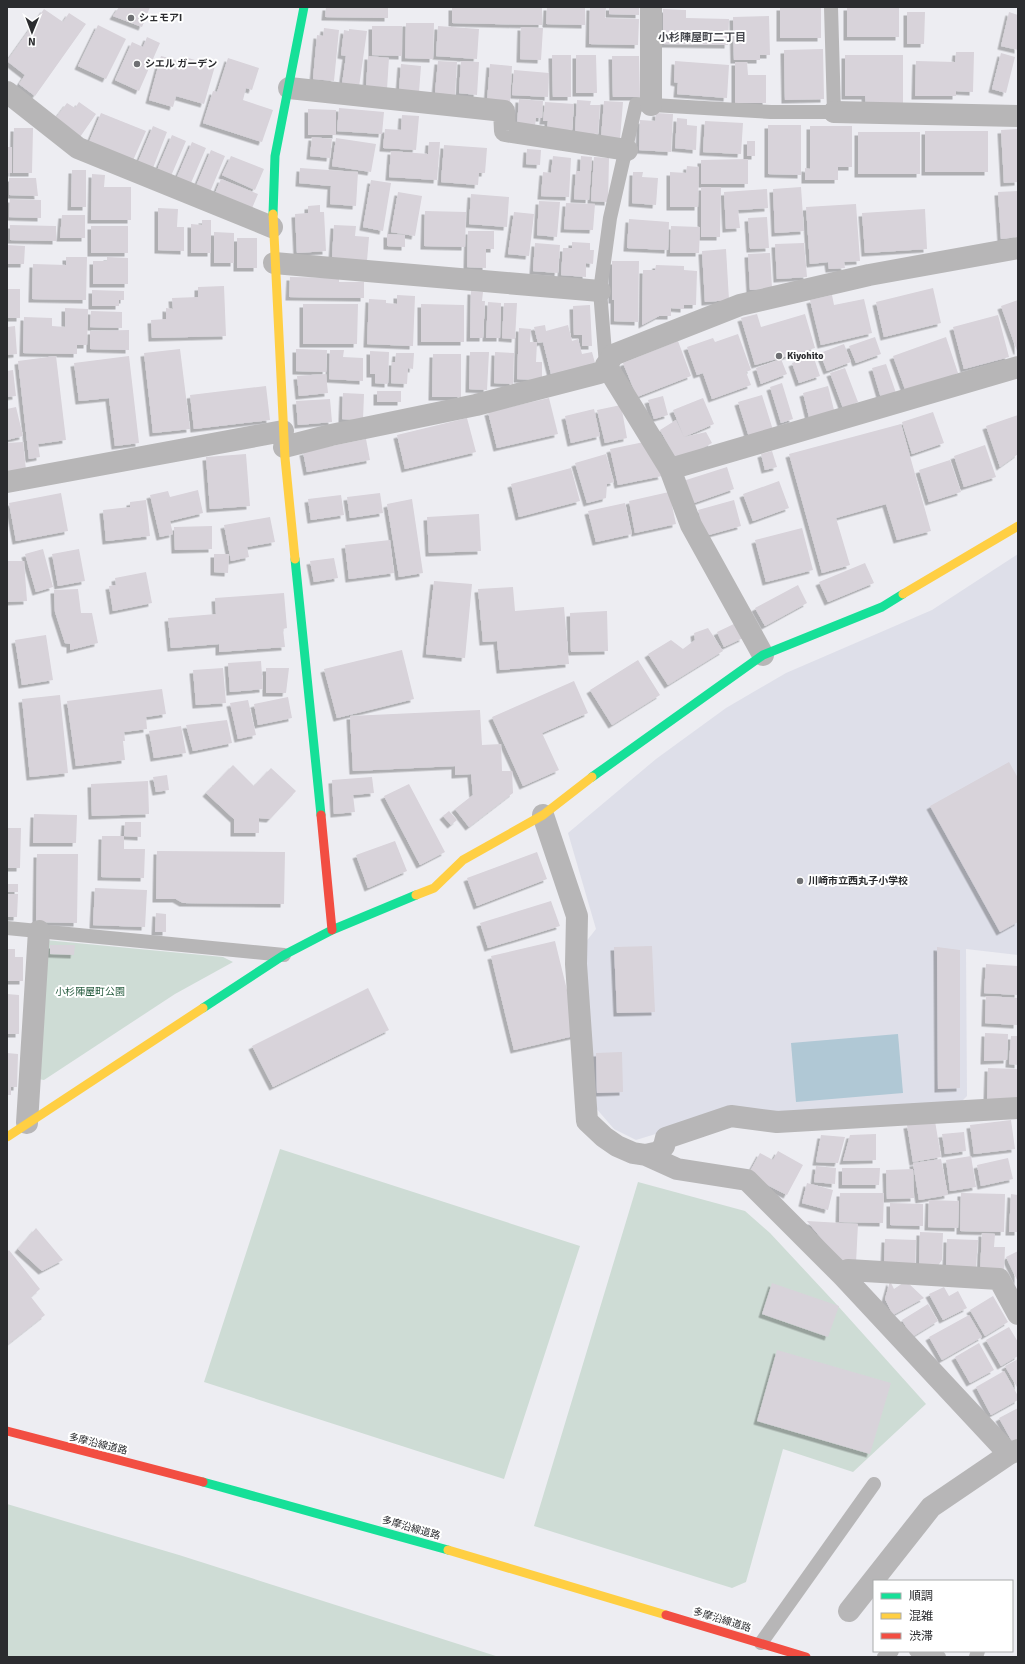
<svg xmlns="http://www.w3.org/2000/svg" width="1025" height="1664" font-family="Signika,'Noto Sans JP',sans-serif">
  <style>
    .built { fill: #dedfe9 }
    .green { fill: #cedcd5 }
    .water { fill: #b0c8d5 }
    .building { fill: #d8d3da; filter: url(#shadow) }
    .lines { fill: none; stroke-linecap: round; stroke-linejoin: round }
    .lane { stroke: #b7b6b7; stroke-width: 14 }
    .street { stroke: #b7b6b7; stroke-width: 22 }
    .fast { stroke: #16e098; stroke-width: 9 }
    .slow { stroke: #ffcf43; stroke-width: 9 }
    .jam { stroke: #f24e42; stroke-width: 9 }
    .poi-dot { fill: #6f7073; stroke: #fff; stroke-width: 1.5 }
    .labels { text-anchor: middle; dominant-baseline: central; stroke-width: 4; stroke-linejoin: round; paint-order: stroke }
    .poi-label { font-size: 10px; font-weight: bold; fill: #2b2c2f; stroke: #fff; text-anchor: start }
    .park-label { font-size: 10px; fill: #245a3d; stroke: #fff }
    .street-label { font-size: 10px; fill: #2b2c2f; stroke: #fff }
    .neighbourhood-label { font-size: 11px; font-weight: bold; fill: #44464c; stroke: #fff }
  </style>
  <defs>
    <filter id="shadow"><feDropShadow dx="-3.5" dy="3.5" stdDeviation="0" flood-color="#0004"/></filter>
  </defs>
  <rect width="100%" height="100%" fill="#ededf2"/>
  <!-- built -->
  <path class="built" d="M1018,554V955L966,949L967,1096L960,1103L781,1118L724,1113L636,1140L614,1129L595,1107L585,943L596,929L568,833L656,759L726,708L786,673L932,610Z"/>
  <!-- green -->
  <path class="green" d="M45,940L223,957L233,962L175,994L44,1080L38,1079Z
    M280,1149L580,1246L504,1479L204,1382Z
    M638,1182L745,1211L770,1233L838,1306L926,1404L853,1472L783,1449L746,1582L732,1588L534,1526Z
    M7,1504L179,1555L499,1657H7Z"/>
  <!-- water -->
  <path class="water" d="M898,1034L903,1093L796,1102L791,1043Z"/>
  <!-- building -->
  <path class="building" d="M119,7H150L142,27L113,16Z
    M326,7H388V18L325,17Z
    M452,7H542V25L452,23Z
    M547,7H585V25L546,24Z
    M590,7H606L605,18L639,19L638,45L589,44Z
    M609,7H639V15L609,14Z
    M780,7H821V38H780Z
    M847,7H899V37H847Z
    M44,9L63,22L69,13L86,24L35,96L19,84L25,75L7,61Z
    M663,9L686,10V18L729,19L728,45L663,44Z
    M907,12H925L924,44H907Z
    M1009,12L1018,15V50L1001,46Z
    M769,16L770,55H760V60H734L733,17Z
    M406,23H434L433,59L405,58Z
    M98,25L126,39L106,79L78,66Z
    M372,26H402V56L372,55Z
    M438,26L479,29L477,59L436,56Z
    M521,27L543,28L541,60L520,59Z
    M324,28L339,30L334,81L313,79L317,35L323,36Z
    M349,29L367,31L359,87L342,84L346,56L341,55L344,30L349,31Z
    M147,37L160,43L139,91L115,80L132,42L143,47Z
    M823,49L824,99L785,100L784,50Z
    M956,52H974L973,92L956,91V96H915L916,61L955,62Z
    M1001,53L1015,57L1006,93L992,89Z
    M552,55H571V97H553Z
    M576,55H596L597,93H576Z
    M845,55H903V105H866L865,96H845Z
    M161,56L184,62L185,57L215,66L204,104L176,96L173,107L149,100Z
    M368,56L389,58L387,89L366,88Z
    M612,56H639L640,97H613Z
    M228,58L259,68L252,90L246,88L243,100L273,110L262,142L203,123L213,91L217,92Z
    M438,61L457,62L455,95L435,93Z
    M461,61L479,62L477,95L459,93Z
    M675,61L729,65L727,98L677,94L678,83L674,82Z
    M735,62H747L748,75H766V103H735Z
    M401,64L421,66L419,92L399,91Z
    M490,64L512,66L510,104L487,102Z
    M514,70L549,73L548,97L512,95Z
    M519,99L543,101L542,118H536L535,126L517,125Z
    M577,100L591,101L590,105H600L598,134L575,132Z
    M604,101L623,102L620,139L601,138Z
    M79,102L96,114L80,137L55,119L67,103L75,108Z
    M545,102L574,104L572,130L547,129L548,121H543Z
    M339,108L384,112L382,134L337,131Z
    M308,109L336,110V135H308Z
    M101,113L146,131L131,165L89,142Z
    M656,113L673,114L671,152L639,150L640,120L655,121Z
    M402,115L419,116L416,150L383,148L385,129L401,130Z
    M677,118L687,119V125L697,126L696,150L675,148Z
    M705,121L743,123L741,154L703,152Z
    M768,125H801V175L768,174Z
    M153,126L167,132L153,168L138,162Z
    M810,126H852V167H838V180H805V168L810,169Z
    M14,128H33L32,173H13Z
    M1018,129V182L1004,183L1001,130Z
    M925,131H988V172H925Z
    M858,132H920V174H858Z
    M172,135L186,141L171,176L157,170Z
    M312,137L332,139L330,158L310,156Z
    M336,138L376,144L371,172L332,166Z
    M747,141H755V156H747Z
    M192,142L206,148L191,183L177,177Z
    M429,142H440L437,180L389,177L391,151L428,154Z
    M444,145L487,148L485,173H479L478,185L441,182Z
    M7,147H12V173H7Z
    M527,149L541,150L540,165L526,164Z
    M211,150L225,156L210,192L196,186Z
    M231,156L264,169L255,190L222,175Z
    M553,156L571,158L569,197L541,196L543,172L551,173Z
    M581,156L592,157L589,200L574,199L576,171H580Z
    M594,157L609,158L608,202L591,201Z
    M748,159V184H701V160Z
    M687,166L699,167L698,207H670V172L686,173Z
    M300,168L358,172L356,206L330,204L331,186L299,183Z
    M72,170H86V207H71Z
    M633,172H643L642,177L658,178L656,205L632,203Z
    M92,174L105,175L104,187H131V220H91Z
    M9,178H36L38,196L9,195Z
    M221,179L258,194L250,213L213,198Z
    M371,180L391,183L383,231L363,227Z
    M701,187H721L720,237H701Z
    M801,187L804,231L775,233L773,189Z
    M767,189L768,208L738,210L740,228L726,229L724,192Z
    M1018,191V237L1001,239L998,192Z
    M398,192L422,196L415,236L391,232Z
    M471,194L509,197L507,227L469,224Z
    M10,199L41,200V218L9,217Z
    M539,201L560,202L557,237L537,235Z
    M566,203L595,204L593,230L564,229Z
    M856,204L860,261L844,262L845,268L829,269L828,262L810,264L806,207Z
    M320,205V212H324L326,251L297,253L295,214L308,213V206Z
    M158,208L178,209L177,227H184V251L158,250Z
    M925,209L927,249L865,253L862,213Z
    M425,211L466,212L465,247L424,246Z
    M514,212L534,214L529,256L508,254Z
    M62,215H85V238H60Z
    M767,217L769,248L750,249L748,218Z
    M629,219L669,222L668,250L627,248Z
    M202,220H211V253H191V224L202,225Z
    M10,225L56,226V241L10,240Z
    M334,225L356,226L355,236L369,237L367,261L332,258Z
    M91,226H128V253H91Z
    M671,226L700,227L699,253H670Z
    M468,231H494V249H486V268L467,267Z
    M214,232L234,233V263H214Z
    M387,234L405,235V247L387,246Z
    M237,238H257V268H237Z
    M572,242L590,243V250H594L593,264L586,263V277L561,275L563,248H572Z
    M535,243L560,245L558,273L533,271Z
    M804,243L807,277L777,279L775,244Z
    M7,245L25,246L24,264H7Z
    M726,249L729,300L705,302L702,251Z
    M770,253L772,288L750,290L748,254Z
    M66,257H87L86,300L32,299L33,264L66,265Z
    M107,257L128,258V284H93V261H107Z
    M612,261H639L638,322L614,321V300H612Z
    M656,265L684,266V270L697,271L696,305H684V309L671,308V316H659L642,325L643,270H655Z
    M290,277L339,278V282H364V298L289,297Z
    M224,286L226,336L152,338L151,320L166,319V308L173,309L172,298L198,297V287Z
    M933,288L941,323L884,337L876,302Z
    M7,289H20V318H7Z
    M92,290L124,291V300H119V306H92Z
    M471,291L483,292L482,301H485L483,338H470Z
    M397,295L415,296L413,346L367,344L369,299L386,300V303L397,304Z
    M832,295L834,305L864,299L872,333L821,345L810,300Z
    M1018,300V351H1017L1001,306Z
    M488,302L501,303L500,338H486Z
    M504,303H517L515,339L502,338Z
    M303,304H358L357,344H303Z
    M421,304L464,305V342H421Z
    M590,305L592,346H582V335H574L573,306Z
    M65,308L88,309L87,345H77V354L23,353L24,317L52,318V326L65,327Z
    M91,311L122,312V328L90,327Z
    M757,314L761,327L805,314L815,348L755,365L741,318Z
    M998,315L1009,357L964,369L953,327Z
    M545,325L546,331L568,325L572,341L578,339L582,354L592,352L595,363L551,374L543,342L538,343L534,327Z
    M15,326L17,354L7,355V327Z
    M519,328L531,329L530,342H537L536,362H542V380L517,379Z
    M129,330V350L90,349V331Z
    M738,334L751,370L746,372L751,385L712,399L703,373L697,375L687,347L713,338L715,342Z
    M875,337L881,354L856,363L849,346Z
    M946,337L958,373L906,392L893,356Z
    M678,341L691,376L637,397L623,363Z
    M844,344L851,362L827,371L820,353Z
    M180,349L190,429L153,433L144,353Z
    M296,349L327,350L326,372L296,371Z
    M330,350H344L343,357L363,358V381L329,379Z
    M370,351L389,352L388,384L375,383V374H370Z
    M470,352H489L487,390L469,389Z
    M495,352L514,353L513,384L494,383Z
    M396,353H414L413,369L408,368L407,384L391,383L392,362H395Z
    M433,354H461V397H432Z
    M813,355L820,376L799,383L792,363Z
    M56,356L66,440L38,444L40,457L29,459L18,361Z
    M129,356L139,443L115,446L109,398L79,401L74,363Z
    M781,359L787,374L761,384L756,368Z
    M886,364L896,393L881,398L872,368Z
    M845,368L858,402L843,408L830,373Z
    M13,370L16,396L7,397V371Z
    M326,374L328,393L299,396L297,376Z
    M782,383L793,419L781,423L770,387Z
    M266,386L270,420L194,429L190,395Z
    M828,386L835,414L810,421L803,393Z
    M377,391H401V402H377Z
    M343,393L364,394L363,420L342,419Z
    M762,395L773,430L749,437L738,402Z
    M663,396L668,415L654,419L648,400Z
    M549,398L558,434L497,448L488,412Z
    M703,398L714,424L684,437L673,410Z
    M330,399L332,422L298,425L296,401Z
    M621,405L627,438L605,443L597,410Z
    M16,407L23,436L7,440V409Z
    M594,409L600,436L571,443L565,416Z
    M933,412L944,443L912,454L902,422Z
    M1018,415V454L1000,467L986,426Z
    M467,418L476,452L405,469L397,435Z
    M676,420L684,437L706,432L712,443L678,462L660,430Z
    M901,424L931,531L897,540L886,504L836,518L850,565L822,573L789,454Z
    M366,439L370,460L307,472L303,452Z
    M23,442L26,470L7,472V443Z
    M644,442L662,476L618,485L610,449Z
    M985,445L996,477L964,487L954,456Z
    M772,451L777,467L765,470L761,454Z
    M246,454L250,506L210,509L206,457Z
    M606,454L614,482L607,484L606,498L587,503L575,463Z
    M950,460L961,492L929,502L919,470Z
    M727,467L734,489L691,504L683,481Z
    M571,468L580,501L519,517L511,484Z
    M779,481L789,508L753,521L743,494Z
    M198,490L203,513L170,521L173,534L160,537L150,495L168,491L170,497Z
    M669,492L676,524L635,533L629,501Z
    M61,493L68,531L16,541L9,503Z
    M380,493L383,513L350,518L347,497Z
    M341,495L344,515L311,520L308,499Z
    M412,499L423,573L399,577L387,504Z
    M146,500L150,536L106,541L103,510L130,507V502Z
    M734,500L741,526L705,536L698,510Z
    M625,503L632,534L596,542L588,511Z
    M479,514L481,551L429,553L427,517Z
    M270,517L275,542L247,547L249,557L231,561L224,525Z
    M212,526V549L175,550L174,527Z
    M802,528L813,570L766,582L755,540Z
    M390,540L394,573L349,579L345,545Z
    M43,549L53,587L36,592L25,554Z
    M79,549L85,581L58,586L52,554Z
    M214,554H229L228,573L214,572Z
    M334,558L338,578L314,582L310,561Z
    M7,561H24L27,601L7,602Z
    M865,563L874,583L828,602L819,582Z
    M146,572L152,603L113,611L109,586L116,585L115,578Z
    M434,581L472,584L465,658L426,654Z
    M798,585L807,603L765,626L755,608Z
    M513,587L515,611L564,607L569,664L500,670L497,641L483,642L478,589Z
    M78,589L81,613H92L98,643L70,650V644L65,643L55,612L54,590Z
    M284,593L287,628L283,629L285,647L219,652V644L171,648L168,618L216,614L215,598Z
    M607,611L608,651L571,652L570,613Z
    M736,623L743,638L724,647L717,632Z
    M708,628L723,651L668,685L648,654L671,640L683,649L695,640L694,633Z
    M46,635L53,680L22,685L15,640Z
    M402,650L414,699L337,718L324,669Z
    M638,660L660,695L612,725L590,690Z
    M261,661L263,689L230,692L228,663Z
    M223,668L226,703L196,705L193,670Z
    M266,668H289L286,693H266Z
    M574,681L588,713L542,733L559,770L523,786L492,717Z
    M162,689L166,714L146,717L147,729L124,732L125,741H123L125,760L76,766L67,701Z
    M60,695L68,773L30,777L22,699Z
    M288,697L292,718L258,725L254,704Z
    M248,700L256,735L238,739L230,703Z
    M480,710L482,745L501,744L502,771H512L513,793L469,827L455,809L473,795L471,774L455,775V766L353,771L350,716Z
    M227,720L232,743L193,751L186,725Z
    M181,726L186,753L154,758L149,731Z
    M1009,762L1018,778V922L1000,932L930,806Z
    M233,765L254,786L271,768L296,791L270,819L259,818V833H234V819L206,793Z
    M167,775L169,790L156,792L153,777Z
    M372,777L374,793L353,795L355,812L334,814L332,780Z
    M148,781L149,814L92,816L91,784Z
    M409,784L445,852L420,865L384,796Z
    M449,811L457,820L451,825L443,816Z
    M34,814L77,815L76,843H33Z
    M125,822H141V837L124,836Z
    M7,828H21L20,868H7Z
    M102,836H124V849H145L144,878L101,877Z
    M395,841L407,871L368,888L356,855Z
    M157,851L285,852L284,904L183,903L176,899H156Z
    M537,852L547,879L477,906L467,878Z
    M37,854H78L77,923L36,922Z
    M7,884H18V892H7Z
    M95,888L147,890L145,927L93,925Z
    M7,894H18L17,917H7Z
    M551,901L560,926L488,948L480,923Z
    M156,913L166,914V932H155Z
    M555,941L578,1035L514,1050L491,956Z
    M50,945H75L74,955L50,954Z
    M652,946L655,1012L617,1013L614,947Z
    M937,947L960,950V1088L938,1089Z
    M7,949H15V957H23V981H7Z
    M986,964L1018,966V995L984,993Z
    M368,988L389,1030L273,1087L252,1046Z
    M7,994L19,995V1034H7Z
    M986,996L1018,998L1017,1025L985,1023Z
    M985,1033L1008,1034L1007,1060L984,1061Z
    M1011,1036H1018V1065L1009,1064Z
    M622,1052L623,1092L597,1093L596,1053Z
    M7,1053L18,1054L17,1087H11V1095H7Z
    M988,1068L1018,1069V1099H987Z
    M1011,1120L1015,1149L974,1154L970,1125Z
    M935,1121L941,1157L913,1162L907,1125Z
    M964,1132L966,1151L945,1154L942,1134Z
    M876,1134V1160L843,1161L850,1135Z
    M821,1135L845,1137L838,1163L816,1162Z
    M778,1151L803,1165L787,1195L748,1175L760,1153L773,1160Z
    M971,1156L976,1187L950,1191L946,1160Z
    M1008,1158L1013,1179L981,1186L977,1165Z
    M941,1159L948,1195L919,1200L913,1163Z
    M816,1166L836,1168L835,1184L814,1182Z
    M842,1168H880L879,1185H842Z
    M913,1169L914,1198L887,1199L886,1170Z
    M807,1183L833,1190L828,1210L802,1203Z
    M840,1193H884L883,1223L839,1222Z
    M961,1193L1005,1194L1004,1232L960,1231Z
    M1011,1194L1018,1195V1232H1009Z
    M929,1200L959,1201L958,1228L928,1227Z
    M890,1203L923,1204V1226L890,1225Z
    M807,1221L858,1224L856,1263L841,1262Z
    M36,1228L63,1260L42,1271L18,1249Z
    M920,1232L943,1233L942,1260L937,1267H919Z
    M982,1233L995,1234L994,1247H1005L1004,1272L980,1271Z
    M885,1239L916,1240L915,1266L884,1265Z
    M947,1239L978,1240L976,1267L946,1266Z
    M9,1250L40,1289L31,1297L45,1315L7,1345V1252Z
    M1018,1251V1282L1006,1257Z
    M890,1281L894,1289L906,1281L924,1298L893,1315L885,1299Z
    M772,1283L839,1306L828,1337L762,1314Z
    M944,1287L949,1296L958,1291L967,1308L943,1320L929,1294Z
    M993,1296L1008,1322L985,1336L970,1310Z
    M928,1304L938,1321L912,1337L902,1320Z
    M969,1315L982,1337L942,1360L929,1337Z
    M1009,1327L1018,1342V1356L1001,1366L986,1340Z
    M979,1343L994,1370L970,1383L955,1357Z
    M777,1350L891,1383L870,1454L757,1421Z
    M1018,1359V1389L1005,1366Z
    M1004,1371L1018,1396V1400L991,1415L976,1387Z
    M1018,1408V1442L1014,1445L999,1418Z"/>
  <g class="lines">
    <!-- lane -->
    <path class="lane" d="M606,365L600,291L610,218L636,104L771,112H834L831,7
      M7,928L284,955
      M761,1643L874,1484
      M916,1651L939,1657
      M884,1657L892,1651
      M976,1657L978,1651"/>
    <!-- street -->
    <path class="street" d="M651,7V105
      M289,88L504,111L505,131L627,150
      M7,92L78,148L272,227
      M834,112L1018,116
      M274,263L600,291
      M606,365L670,469L691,525L763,655
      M284,447L331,435L476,405L599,373L604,370L613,355L740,305L869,275L1018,248
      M670,469L1018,367
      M7,482L283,431
      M543,815L577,916L576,964L587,1121L604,1137L617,1146L633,1153L646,1155L677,1169L747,1180L843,1276L1009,1454L1018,1450
      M27,1123L39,931
      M646,1155L659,1152L664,1146L666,1138L731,1116L777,1122L1018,1108
      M843,1276L848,1270L999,1279L1018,1314
      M849,1611L931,1507L1009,1454"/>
    <!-- fast -->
    <path class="fast" d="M273,214L275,156L304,7
      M295,559L321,815
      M592,777L763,655L882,607L903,594
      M203,1008L284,955L332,930L416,895
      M203,1482L448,1550"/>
    <!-- slow -->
    <path class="slow" d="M273,214L285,458L295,559
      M903,594L1018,526
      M416,895L434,888L463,860L543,815L592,777
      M7,1137L203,1008
      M448,1550L666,1615"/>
    <!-- jam -->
    <path class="jam" d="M321,815L332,930
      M7,1431L203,1482
      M666,1615L806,1657"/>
  </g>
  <!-- markers -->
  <g class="poi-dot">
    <circle cx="131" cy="18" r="4"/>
    <circle cx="137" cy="64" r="4"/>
    <circle cx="779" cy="356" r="4"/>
    <circle cx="800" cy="881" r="4"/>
  </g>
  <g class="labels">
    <!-- poi labels -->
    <g class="poi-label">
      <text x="139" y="18">シェモアI</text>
      <text x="145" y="64">シエル ガーデン</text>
      <text x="787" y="356">Kiyohito</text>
      <text x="808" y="881">川崎市立西丸子小学校</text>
    </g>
    <!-- park labels -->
    <g class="park-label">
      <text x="90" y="992">小杉陣屋町公園</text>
    </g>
    <!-- street labels -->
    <g class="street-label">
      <text transform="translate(98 1444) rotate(14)">多摩沿線道路</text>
      <text transform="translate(411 1528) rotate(16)">多摩沿線道路</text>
      <text transform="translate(722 1620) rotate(17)">多摩沿線道路</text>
    </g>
    <!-- neighbourhood labels -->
    <g class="neighbourhood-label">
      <text x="702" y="37">小杉陣屋町二丁目</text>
    </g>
  </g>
  <!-- border -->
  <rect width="1025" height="1664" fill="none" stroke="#2b2c2f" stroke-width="16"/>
  <!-- legend -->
  <rect x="873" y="1580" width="140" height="72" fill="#ffffff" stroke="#aaabac"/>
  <rect x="881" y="1593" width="20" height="6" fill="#16e098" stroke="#aaabac"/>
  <text x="909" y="1600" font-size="12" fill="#2b2c2f">順調</text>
  <rect x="881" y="1613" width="20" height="6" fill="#ffcf43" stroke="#aaabac"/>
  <text x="909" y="1620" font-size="12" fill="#2b2c2f">混雑</text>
  <rect x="881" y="1633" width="20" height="6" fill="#f24e42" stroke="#aaabac"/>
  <text x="909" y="1640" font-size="12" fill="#2b2c2f">渋滞</text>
  <!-- north arrow -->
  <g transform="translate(32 32) rotate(181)" stroke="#ffffff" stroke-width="3" paint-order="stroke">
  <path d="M0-3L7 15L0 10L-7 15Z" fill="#2b2c2f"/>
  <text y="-6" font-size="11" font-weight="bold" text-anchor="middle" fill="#2b2c2f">N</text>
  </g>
</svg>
